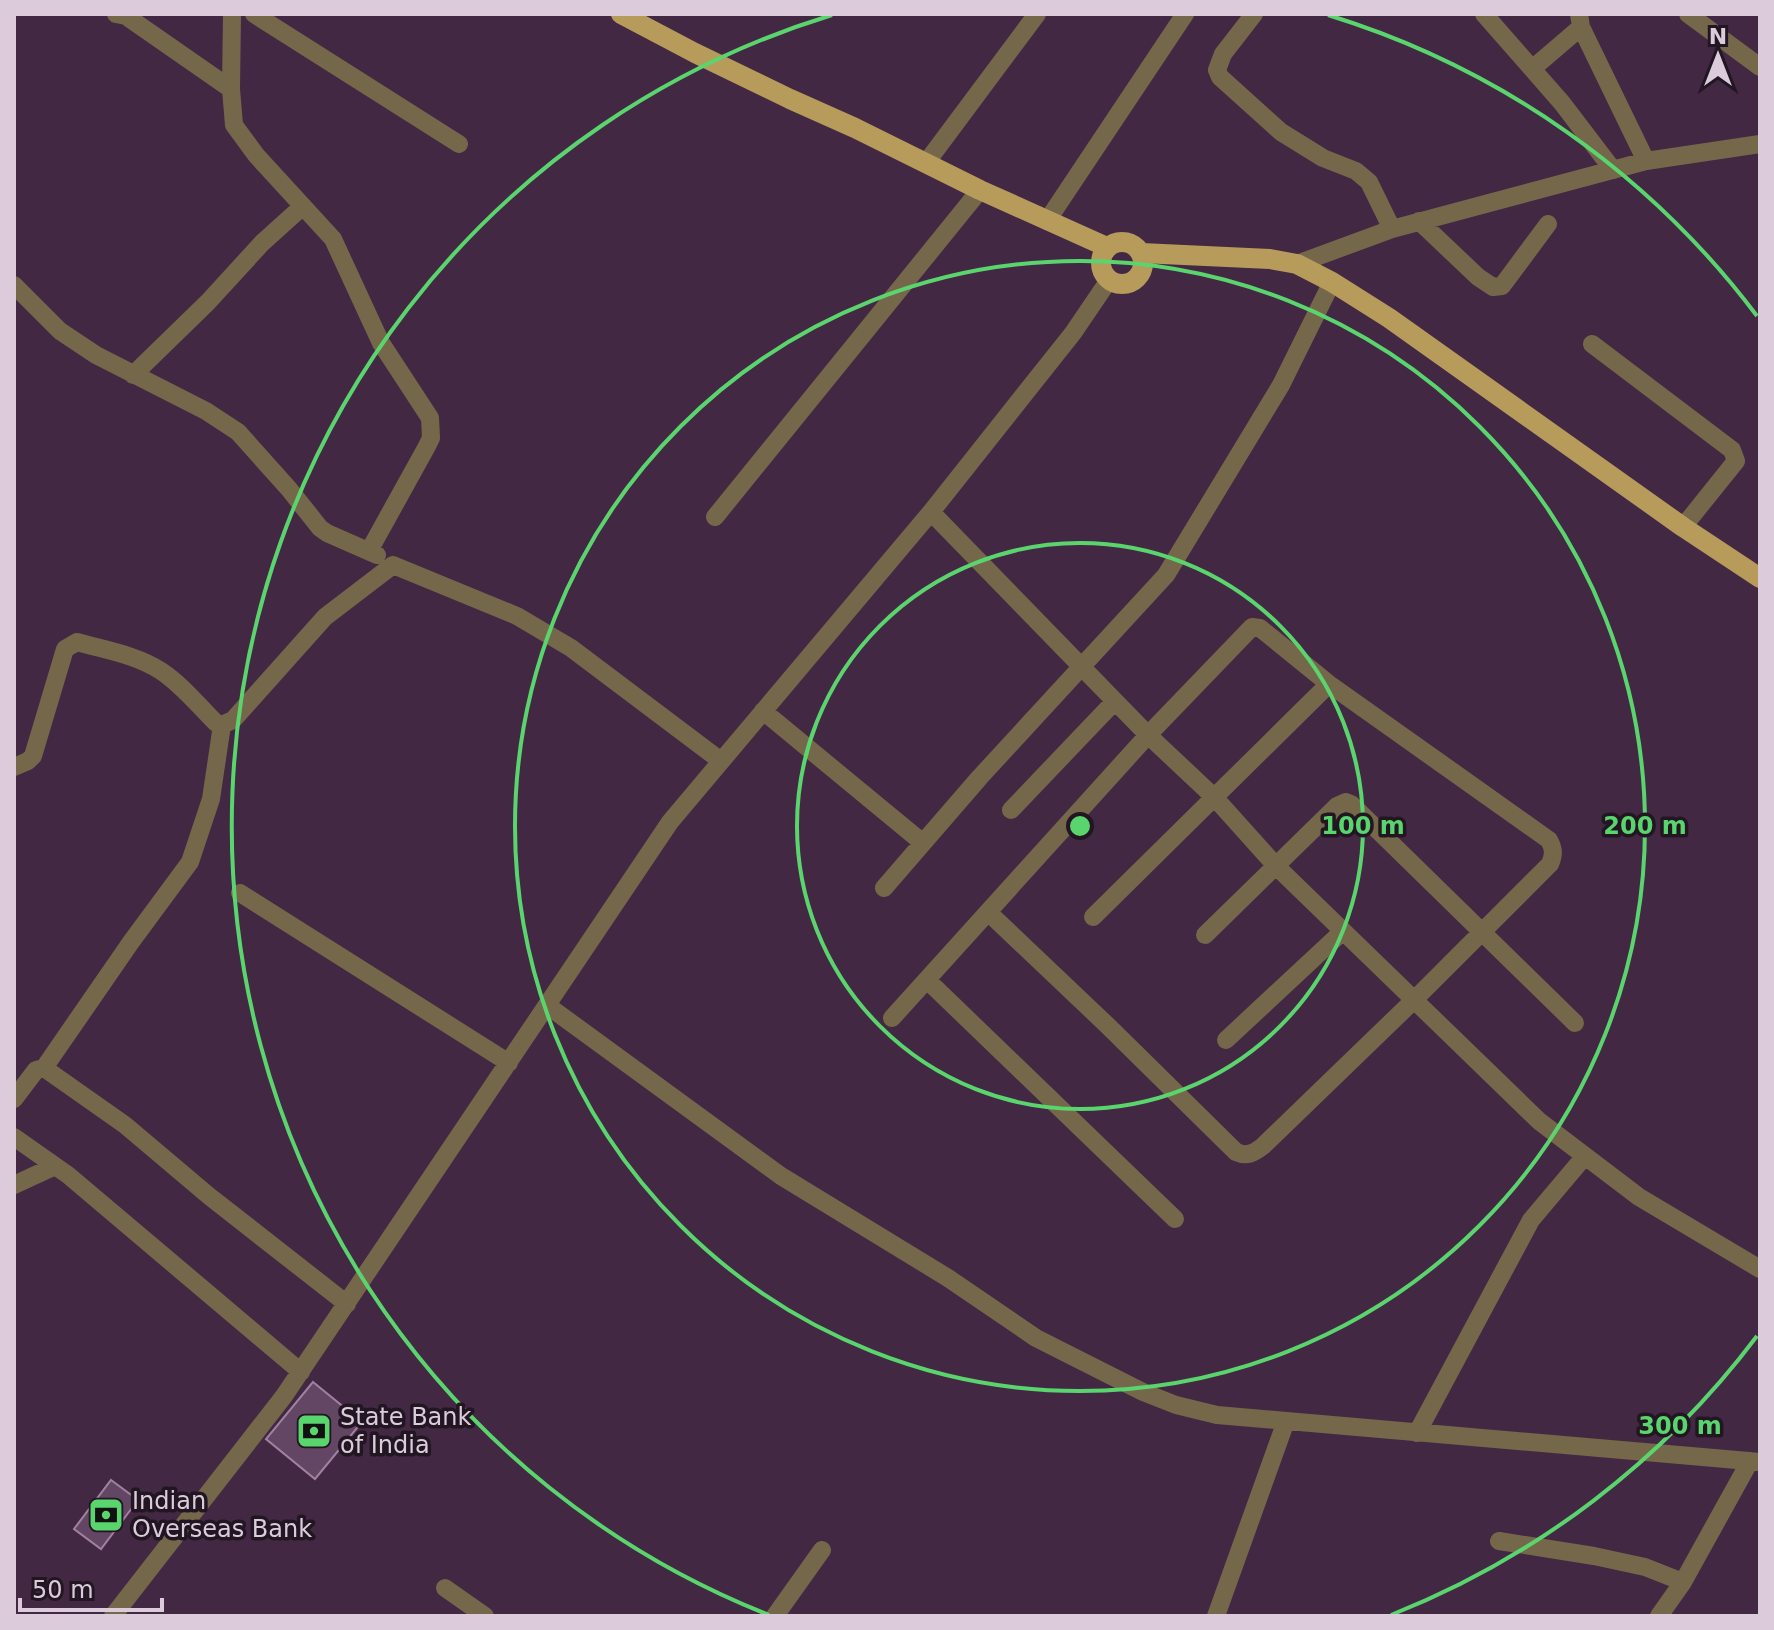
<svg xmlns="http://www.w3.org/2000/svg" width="1774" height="1630" font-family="'DejaVu Sans',sans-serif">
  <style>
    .building { fill: #634663; stroke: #a181a0; stroke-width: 2 }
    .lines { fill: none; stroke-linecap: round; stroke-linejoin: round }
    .minor { stroke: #75684a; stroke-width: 18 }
    .major { stroke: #b69b5b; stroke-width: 20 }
    .ring { fill: none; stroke: #5ad56e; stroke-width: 4 }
    .labels { text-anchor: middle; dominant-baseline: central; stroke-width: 7; stroke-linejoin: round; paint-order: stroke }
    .poi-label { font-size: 24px; fill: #dccbdb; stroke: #221622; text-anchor: start }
    .centre { fill: #5ad56e; stroke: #221622; stroke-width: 4 }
    .ring-label { font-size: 24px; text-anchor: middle; font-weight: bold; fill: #5ad56e; stroke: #221622; stroke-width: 7; stroke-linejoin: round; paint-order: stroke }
  </style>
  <rect width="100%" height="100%" fill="#432843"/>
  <!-- building -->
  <path class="building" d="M313,1382L362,1422L315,1479L266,1439Z
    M111,1480L138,1500L101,1549L74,1529Z"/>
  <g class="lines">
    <!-- minor -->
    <path class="minor" d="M116,14L126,16L231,89
      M232,14L231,89L234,125L256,155L333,239L381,343L430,418L431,438L426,448L369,551
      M254,14L459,144
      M1254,14L1223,54L1217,70L1220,77L1281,132L1323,158L1356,171L1369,182L1392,229
      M1484,14L1562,103L1613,170
      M1688,14L1760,67
      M1581,27L1646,161
      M1532,69L1581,27L1579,14
      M926,163L1037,14
      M1047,221L1185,14
      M1419,221L1478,277L1493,287L1502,286L1548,224
      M1297,264L1392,229L1646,161L1760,144
      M14,285L60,331L96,355L206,411L238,432L289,489L320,528L327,533L377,555
      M1592,344L1732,450L1736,461L1683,527
      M133,375L208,302L262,243L303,206
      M931,512L1148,735L1215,798L1276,866L1539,1121L1639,1197L1760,1269
      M715,517L980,190
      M763,711L923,843
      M14,767L28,761L33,756L65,649L77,642C105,650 137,655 161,671C181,684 198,705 216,723L222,725L233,720L325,617L393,565L517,616L571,648L721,761
      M1011,810L1115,701
      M884,888L980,777L1166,575L1281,385L1332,282
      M240,893L509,1063
      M1093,917L1329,684
      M1205,935L1337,806L1346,802L1351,804L1575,1023
      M927,980L1175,1219
      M548,1006L781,1176L948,1278L1036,1338L1143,1392L1176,1405L1217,1415L1760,1462
      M892,1018L1148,735L1252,627L1260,628L1329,684L1549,840C1554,849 1554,855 1550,864L1414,1000L1263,1146C1254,1153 1247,1157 1236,1152L1107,1025L989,913
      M1226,1040L1343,931
      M44,1068L131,942L190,862L211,799L222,725
      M14,1099L36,1070L44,1068L125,1125L209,1196L347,1304
      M14,1137L68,1175L301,1372
      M14,1185L55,1166
      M1417,1433L1531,1220L1585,1156
      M1499,1541L1594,1556L1645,1567L1683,1582
      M445,1588L485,1616
      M113,1616L284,1396L670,822L931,512L1073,333L1109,280
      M775,1616L822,1550
      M1216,1616L1286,1421
      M1659,1616L1683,1582L1750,1461"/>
    <!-- major -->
    <path class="major" d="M621,14L695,53L790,99L855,128L980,190L1107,247
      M1101 263a21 21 0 1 1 42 0a21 21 0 1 1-42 0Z
      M1141,253L1270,259L1297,264L1332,282L1389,318L1683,527L1760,578"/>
  </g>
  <!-- distance rings -->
  <g class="ring">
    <circle cx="1080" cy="826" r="283"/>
    <circle cx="1080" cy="826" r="565"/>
    <path d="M1757 1336A848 848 0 0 1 1391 1615M769 1615A848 848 0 0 1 832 15M1328 15A848 848 0 0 1 1757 316"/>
  </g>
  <!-- icons -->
  <defs>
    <symbol id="bank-square" viewBox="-11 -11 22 22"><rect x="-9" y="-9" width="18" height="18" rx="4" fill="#5ad56e" stroke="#221622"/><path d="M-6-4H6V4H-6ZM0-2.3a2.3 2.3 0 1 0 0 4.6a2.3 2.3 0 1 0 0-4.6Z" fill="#111"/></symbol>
  </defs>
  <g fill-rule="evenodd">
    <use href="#bank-square" x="294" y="1411" width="40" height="40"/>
    <use href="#bank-square" x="86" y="1495" width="40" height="40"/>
  </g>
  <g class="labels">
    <!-- poi labels -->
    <g class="poi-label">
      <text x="340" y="1417">State Bank<tspan x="340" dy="28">of India</tspan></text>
      <text x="132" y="1501">Indian<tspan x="132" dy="28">Overseas Bank</tspan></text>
    </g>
  </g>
  <circle cx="1080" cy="826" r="12" class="centre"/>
  <g class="ring-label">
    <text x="1363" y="834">100 m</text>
    <text x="1645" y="834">200 m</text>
    <text x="1680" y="1434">300 m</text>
  </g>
  <!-- border -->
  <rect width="1774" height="1630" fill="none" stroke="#dccbdb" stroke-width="32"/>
  <!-- north arrow -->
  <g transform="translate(1718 56)" stroke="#221622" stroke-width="6" paint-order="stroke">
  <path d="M0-6L14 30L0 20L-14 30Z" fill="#dccbdb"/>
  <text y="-12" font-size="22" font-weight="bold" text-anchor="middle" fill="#dccbdb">N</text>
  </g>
  <!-- scale -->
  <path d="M20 1598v12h142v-12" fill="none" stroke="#dccbdb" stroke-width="4"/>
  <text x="32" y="1598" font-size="24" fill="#dccbdb" stroke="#221622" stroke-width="6" paint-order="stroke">50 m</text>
</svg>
